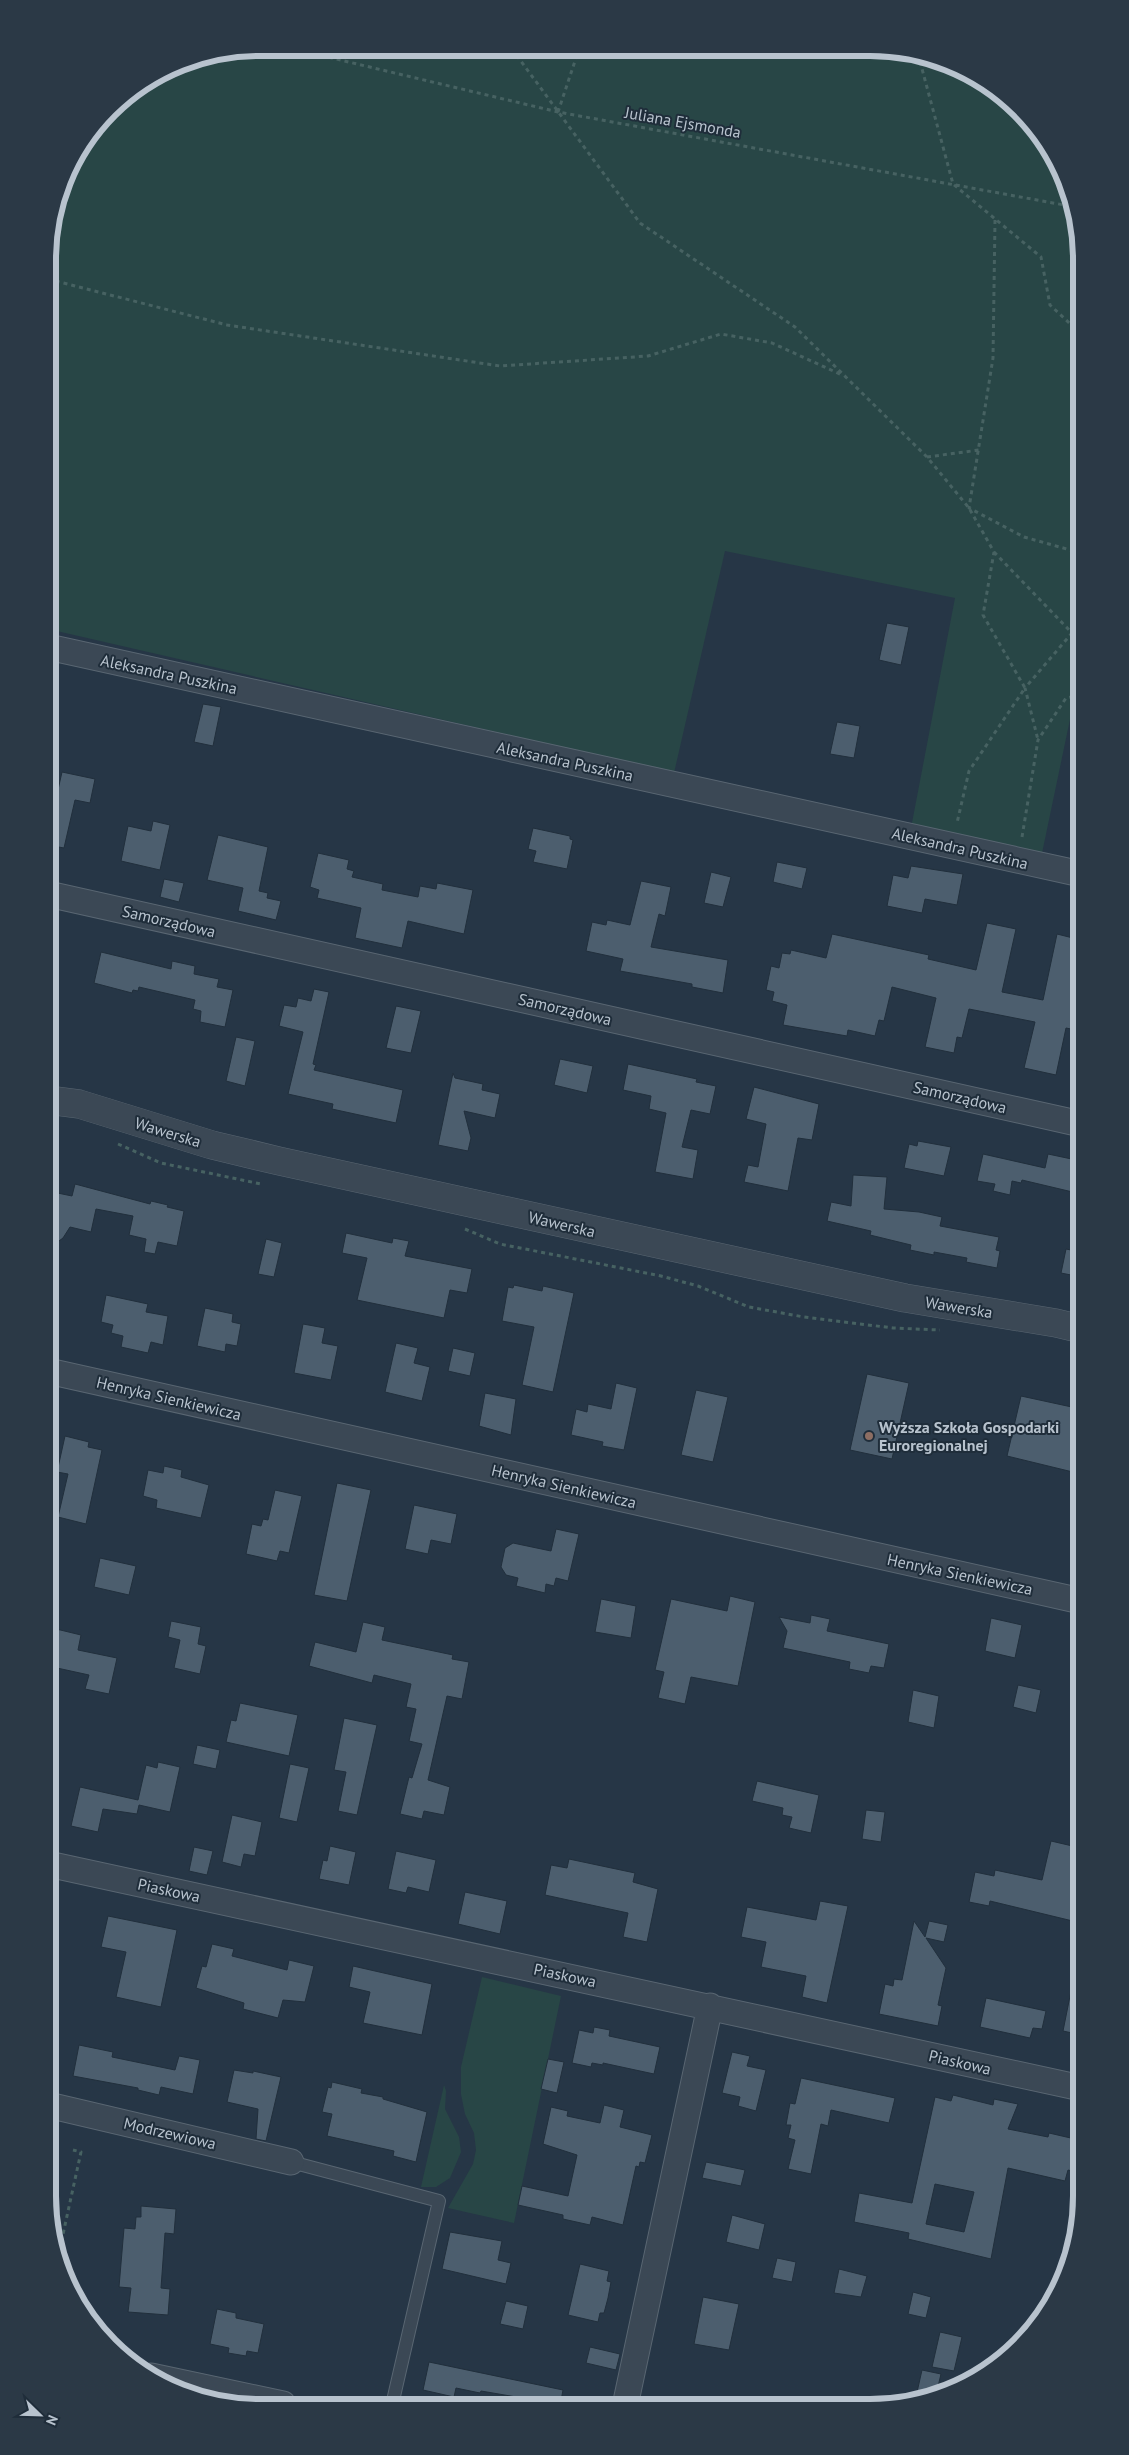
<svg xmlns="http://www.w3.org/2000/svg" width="1129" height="2455" font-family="'PT Sans',sans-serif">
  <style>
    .green { fill: #284646 }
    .building { fill: #4c5e6e; stroke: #212f3c; fill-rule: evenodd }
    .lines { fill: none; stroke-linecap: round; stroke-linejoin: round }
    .service-casing { stroke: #596672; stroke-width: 14 }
    .minor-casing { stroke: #596672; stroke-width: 27 }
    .tertiary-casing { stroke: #596672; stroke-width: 29 }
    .path { stroke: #476262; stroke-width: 3; stroke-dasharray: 4 4; stroke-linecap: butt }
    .service { stroke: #3b4855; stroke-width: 12 }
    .minor { stroke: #3b4855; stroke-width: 25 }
    .tertiary { stroke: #3b4855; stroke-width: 28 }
    .education-dot { fill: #8d6e63; stroke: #1f2d3a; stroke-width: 2 }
    .labels { text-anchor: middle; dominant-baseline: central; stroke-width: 4; stroke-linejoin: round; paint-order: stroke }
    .street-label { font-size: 16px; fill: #b8c3ce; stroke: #1f2d3a }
    .poi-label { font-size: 16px; font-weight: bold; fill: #b8c3ce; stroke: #1f2d3a; text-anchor: start }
    .rim { fill: none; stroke: #b8c3ce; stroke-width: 6 }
  </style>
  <rect width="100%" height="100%" fill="#263646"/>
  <!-- green -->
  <path class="green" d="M260,48L911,52L963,69L1009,100L1053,153L1074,204L1081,260V706L1073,705L1041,858L911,828L955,598L725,551L674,773L48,629V245L69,166L120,100L179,64Z
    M482,1977L561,1996L514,2223L448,2208L473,2164L476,2150L474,2133L465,2114L461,2094V2067Z
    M444,2085L446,2091L445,2109L459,2137L461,2152L450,2178L436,2187H421Z"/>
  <!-- building -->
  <path class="building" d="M887,623L909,627L901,665L879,660Z
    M203,704L221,707L213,746L194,742Z
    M837,722L860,726L854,758L830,754Z
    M62,772L95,779L90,803L75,800L64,848L48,845V810L53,812Z
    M153,821L170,825L160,870L121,861L128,826L151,831Z
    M533,828L570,836V839L573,840L567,869L533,862L536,851L528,849Z
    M218,835L268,847L259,891L268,893L267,898L281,901L276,920L238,911L243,888L207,880Z
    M318,853L349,860L347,869L354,871L352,877L383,884L382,890L418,897L420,886L436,889L437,883L473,890L464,934L408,921L402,948L355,938L361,908L317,898L319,890L310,887Z
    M777,862L807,868L802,889L773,882Z
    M911,866L963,874L957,905L925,899L922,913L887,906L893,875L908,878Z
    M711,872L731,877L723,907L704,903Z
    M164,879L184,883L179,902L160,897Z
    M641,881L671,887L665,916L659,914L651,947L728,960L723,993L692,987V984L620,971L623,959L586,951L592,922L606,925L607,920L630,925Z
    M987,923L1016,929L1002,992L1043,1000L1057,934L1081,940V1031L1066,1028L1056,1075L1024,1068L1035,1022L969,1009L962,1038L957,1037L954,1053L925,1047L936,998L892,987L884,1021L879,1020L875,1036L848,1030L847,1036L783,1025L787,1005L772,1001L774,992L766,990L771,966L779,968L782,953L790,954L791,950L826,958L832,934L929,955L928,959L976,970Z
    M101,952L171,969L172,961L195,966L194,974L219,979L217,987L233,990L225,1027L200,1022L201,1011L193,1009L195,1000L139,987L138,991L133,990L132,993L94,983Z
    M314,989L329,992L313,1064L316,1065L314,1070L403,1090L396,1123L332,1109L333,1104L288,1094L303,1032L279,1026L284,1005L296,1007L298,998L311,1001Z
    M396,1006L421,1011L411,1053L386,1048Z
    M236,1037L255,1041L245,1086L226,1081Z
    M560,1059L593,1066L587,1093L554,1085Z
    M628,1064L697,1079L696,1082L716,1086L710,1114L691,1110L682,1147L698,1150L693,1179L655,1172L666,1113L649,1109L651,1096L623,1090Z
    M453,1073L455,1078L483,1084L482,1090L500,1094L495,1118L464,1111L471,1138L468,1151L438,1145Z
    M754,1087L819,1104L812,1140L798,1138L788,1191L744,1182L748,1165L758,1167L766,1124L746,1119Z
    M918,1141L951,1147L944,1176L904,1168L909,1144L917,1146Z
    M983,1154L1045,1168L1048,1154L1081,1161V1194L1022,1180L1021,1183L1012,1181L1010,1195L993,1191L995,1184L977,1181Z
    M853,1175L887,1177L884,1209L919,1212L942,1217L940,1226L999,1237L996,1250L1000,1251L997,1268L966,1262L967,1258L934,1252V1255L910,1250L911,1245L870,1235L871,1231L827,1221L831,1202L851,1206Z
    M75,1184L150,1204L151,1201L168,1205L167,1207L184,1211L177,1246L158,1242L155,1254L144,1252L146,1239L129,1235L133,1216L96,1209L91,1232L70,1227L63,1238L48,1249V1191L72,1196Z
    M346,1233L392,1243L393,1238L409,1241L405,1256L472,1269L467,1293L450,1290L444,1318L357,1300L367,1258L342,1253Z
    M266,1239L282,1243L274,1277L258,1274Z
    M1066,1249L1081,1252V1277L1061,1273Z
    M514,1285L542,1291L543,1286L574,1293L553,1392L522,1385L534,1327L502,1321L508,1287L513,1288Z
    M106,1295L148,1304L146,1312L168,1316L163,1345L151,1342L148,1353L121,1347L123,1336L111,1333L113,1325L101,1322Z
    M205,1308L233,1314L232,1322L241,1324L237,1346L226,1344L225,1352L197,1346Z
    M303,1324L325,1328L322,1343L338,1346L331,1380L294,1373Z
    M396,1343L418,1348L414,1363L430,1367L422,1401L385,1392Z
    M453,1348L475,1353L470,1376L448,1371Z
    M867,1374L909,1383L892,1459L850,1450Z
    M616,1383L637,1388L624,1450L602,1446L603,1442L571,1435L576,1409L587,1412L588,1404L611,1409Z
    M696,1390L728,1397L713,1462L681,1455Z
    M485,1393L516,1399L511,1435L479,1426Z
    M1021,1396L1081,1409V1474L1007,1456Z
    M65,1436L89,1442L88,1447L102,1450L86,1524L58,1517L68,1474L57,1472Z
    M164,1466L182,1470L181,1477L209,1485L201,1518L156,1508L157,1500L143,1496L148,1470L163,1473Z
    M337,1483L371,1490L347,1601L314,1595Z
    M275,1490L302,1496L289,1553L280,1551L277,1561L246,1554L252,1524L261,1526L263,1519L268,1520Z
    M414,1505L457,1514L451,1544L431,1540L428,1554L405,1549Z
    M556,1529L579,1534L568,1581L556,1578L554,1586L546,1584L545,1593L516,1586L518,1578L506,1575L501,1567L505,1548L513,1543L551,1551Z
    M100,1558L136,1566L129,1595L94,1587Z
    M730,1596L755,1602L738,1686L691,1677L685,1704L658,1698L664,1672L655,1670L671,1599L727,1611Z
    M601,1599L636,1606L631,1638L595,1632Z
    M811,1615L830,1619L827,1631L889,1644L884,1668L871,1666L869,1673L849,1669L850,1662L783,1648L787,1631L779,1617L810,1623Z
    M991,1618L1022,1625L1015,1658L985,1651Z
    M171,1621L201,1627L198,1644L206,1646L200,1674L174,1668L180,1640L168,1637Z
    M363,1622L385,1627L382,1640L453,1655L452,1659L469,1662L462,1699L447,1696L428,1780L450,1787L444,1815L424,1811L422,1819L400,1814L409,1777L412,1778L422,1744L409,1741L416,1709L406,1707L411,1684L374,1675L372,1683L309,1666L315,1642L356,1652Z
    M48,1627L81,1635L78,1650L117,1658L109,1694L85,1689L89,1675L48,1666Z
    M1018,1685L1041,1690L1036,1713L1013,1707Z
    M913,1690L939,1696L934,1728L908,1722Z
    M240,1703L298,1715L289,1756L226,1742L231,1720L236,1721Z
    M344,1718L377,1725L357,1815L338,1811L346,1772L334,1770Z
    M197,1745L220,1750L216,1769L193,1764Z
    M158,1762L180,1767L170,1812L139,1805L137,1814L103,1809L98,1832L71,1826L80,1787L138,1800L146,1765L157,1768Z
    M290,1764L309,1768L297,1822L279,1818Z
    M757,1781L819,1795L811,1833L789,1828L792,1817L782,1815L783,1808L752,1801Z
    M866,1810L885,1812L881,1842L862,1839Z
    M232,1815L262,1822L255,1856L244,1854L241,1867L222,1862Z
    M1051,1841L1081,1848V1923L990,1901L989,1906L969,1902L975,1872L994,1876L995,1870L1042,1880Z
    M330,1846L356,1852L349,1885L319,1879L323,1860L327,1861Z
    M194,1847L213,1851L207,1875L189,1871Z
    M396,1851L436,1860L429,1892L408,1887L406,1893L388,1889Z
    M569,1859L635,1873L633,1882L658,1889L647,1942L623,1937L628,1913L545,1895L551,1865L567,1868Z
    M465,1892L507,1901L500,1934L458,1924Z
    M820,1901L848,1906L827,2003L802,1997L806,1976L761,1967L766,1942L741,1937L747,1907L816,1920Z
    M108,1916L177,1930L161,2007L116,1997L126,1952L101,1947Z
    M914,1921L925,1937L929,1921L948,1925L944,1942L926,1938L946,1968L938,2005L942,2006L938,2026L879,2014L885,1984L893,1986L894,1979L902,1980Z
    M212,1944L234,1949L232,1956L287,1970L289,1960L314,1966L305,2002L283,2000L278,2018L243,2009L244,2003L196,1988L202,1966L206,1967Z
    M353,1966L432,1984L422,2035L363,2023L370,1992L349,1987Z
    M1073,1981L1081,1982V2035L1063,2031Z
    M986,1998L1046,2011L1042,2029L1033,2028L1030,2038L980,2027Z
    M594,2027L610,2030L609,2036L660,2047L654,2074L603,2063V2065L592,2063L591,2067L572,2063L579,2030L593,2033Z
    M79,2045L113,2052L112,2057L175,2070L179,2056L200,2060L193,2094L161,2087L159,2095L138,2090V2088L73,2076Z
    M732,2052L750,2056L747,2066L766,2070L756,2111L738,2106L740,2097L722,2093Z
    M548,2059L564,2062L557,2093L541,2089Z
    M234,2070L253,2073V2071L281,2077L266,2141L256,2139L258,2109L227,2102Z
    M801,2078L895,2098L889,2123L831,2110L828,2126L821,2124L811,2174L788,2169L795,2140L788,2138L791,2125H786L790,2103L795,2104Z
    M332,2082L362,2089L361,2093L383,2097V2099L427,2112L416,2162L393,2156L394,2151L327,2136L332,2114L322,2112L328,2087L331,2088Z
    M953,2095L993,2105L994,2099L1018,2104L1008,2129L1048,2137L1049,2133L1075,2139V2143L1078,2144L1072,2171L1068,2170L1065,2181L1008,2168L991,2259L908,2239L909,2233L854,2222L859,2193L912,2203L935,2097L951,2101ZM935,2184L974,2192L964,2232L926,2224Z
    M604,2105L624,2110L620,2127L652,2135L645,2163L640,2162L639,2167L636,2166L623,2225L592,2217L590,2225L563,2219V2215L518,2205L522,2186L568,2196L577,2155L543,2144L551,2107L568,2111L567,2116L600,2123Z
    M706,2162L745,2170L741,2186L702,2178Z
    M141,2206L176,2209L174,2234L165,2233L161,2288L170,2289L168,2315L128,2312L131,2288L119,2287L124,2228L135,2229L136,2217H141Z
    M732,2215L765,2224L759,2250L726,2242Z
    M450,2232L502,2241L498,2260L511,2263L506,2284L442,2269Z
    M777,2258L796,2262L792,2282L772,2278Z
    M580,2264L609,2271L607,2281L611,2282L608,2298L604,2313H600L598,2322L568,2315Z
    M839,2269L867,2276L861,2297L834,2293Z
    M913,2292L931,2297L926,2318L908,2314Z
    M703,2297L739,2304L729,2350L694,2344Z
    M506,2301L528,2306L523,2329L500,2324Z
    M217,2309L236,2313V2318L264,2324L258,2353L247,2351L246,2356L228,2353L229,2348L210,2344Z
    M940,2332L962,2337L954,2371L932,2367Z
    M590,2347L620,2354L616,2370L586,2363Z
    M429,2362L563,2390L560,2406L527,2405L528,2399L481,2391L480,2393L456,2388L454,2397L423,2390Z
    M922,2370L941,2374L936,2395L915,2401Z"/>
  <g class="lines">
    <defs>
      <path id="service" d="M291,2162L439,2201L392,2405"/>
      <path id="minor" d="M48,647L1081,874
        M48,894L1081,1124
        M48,1371L1081,1601
        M48,1864L1081,2088
        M48,2105L291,2162
        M151,2376L283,2404
        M625,2406L710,2006"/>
      <path id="tertiary" d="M48,1100L79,1104L212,1145L279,1161L905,1298L1056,1323L1081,1329"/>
    </defs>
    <!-- service casing -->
    <use href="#service" class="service-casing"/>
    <!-- minor casing -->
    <use href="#minor" class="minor-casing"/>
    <!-- tertiary casing -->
    <use href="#tertiary" class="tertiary-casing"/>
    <!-- path -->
    <path class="path" d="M290,48L558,112L1075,207
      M512,49L640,223L795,327L927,457L969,508L994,552L983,615L1025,688L969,771L957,823
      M918,54L953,184L1041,257L1050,305L1081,334
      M558,112L579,49
      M995,220L993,358L969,508L1024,537L1081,553
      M48,279L227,325L500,366L648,356L721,334L772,343L842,375
      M927,457L979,450
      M994,552L1072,633L1025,688L1038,740
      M1081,646L1072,633L1081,594
      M1022,837L1038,740L1066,698L1081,695
      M118,1144L161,1163L261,1184
      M465,1229L500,1244L661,1276L698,1286L749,1307L804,1317L893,1328L940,1330
      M58,2257L81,2152L73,2150"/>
    <!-- service -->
    <use href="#service" class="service"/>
    <!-- minor -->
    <use href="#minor" class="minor"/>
    <!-- tertiary -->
    <use href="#tertiary" class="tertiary"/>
  </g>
  <!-- markers -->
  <circle class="education-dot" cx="869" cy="1436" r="5"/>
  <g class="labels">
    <!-- street labels -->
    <g class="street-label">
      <text transform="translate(683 122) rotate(10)">Juliana Ejsmonda</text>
      <text transform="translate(169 674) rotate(12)">Aleksandra Puszkina</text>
      <text transform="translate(565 761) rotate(12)">Aleksandra Puszkina</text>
      <text transform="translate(960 848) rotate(13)">Aleksandra Puszkina</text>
      <text transform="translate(169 921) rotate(13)">Samorządowa</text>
      <text transform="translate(565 1009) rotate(13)">Samorządowa</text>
      <text transform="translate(960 1097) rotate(13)">Samorządowa</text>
      <text transform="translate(168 1132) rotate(17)">Wawerska</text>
      <text transform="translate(562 1224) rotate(13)">Wawerska</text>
      <text transform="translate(959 1307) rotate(9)">Wawerska</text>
      <text transform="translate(169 1398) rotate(13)">Henryka Sienkiewicza</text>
      <text transform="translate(564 1486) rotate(13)">Henryka Sienkiewicza</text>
      <text transform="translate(960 1574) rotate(12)">Henryka Sienkiewicza</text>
      <text transform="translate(169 1890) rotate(12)">Piaskowa</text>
      <text transform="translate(565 1975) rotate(12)">Piaskowa</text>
      <text transform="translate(960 2062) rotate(13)">Piaskowa</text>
      <text transform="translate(170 2133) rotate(13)">Modrzewiowa</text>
    </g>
    <!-- poi labels -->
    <g class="poi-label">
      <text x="879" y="1427">Wyższa Szkoła Gospodarki<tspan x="879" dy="18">Euroregionalnej</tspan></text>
    </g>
  </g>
  <!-- crop -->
  <path d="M0 0H1129V2455H0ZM259 56H870A203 203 0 0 1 1073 259V2196A203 203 0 0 1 870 2399H259A203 203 0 0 1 56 2196V259A203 203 0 0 1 259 56Z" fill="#2b3946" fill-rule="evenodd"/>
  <path class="rim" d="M259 56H870A203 203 0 0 1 1073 259V2196A203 203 0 0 1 870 2399H259A203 203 0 0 1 56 2196V259A203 203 0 0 1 259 56Z"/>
  <!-- north arrow -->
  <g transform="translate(40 2415) rotate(113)" stroke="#1f2d3a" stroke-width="4" paint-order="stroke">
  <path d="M0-4L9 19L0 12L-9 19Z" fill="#b8c3ce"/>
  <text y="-8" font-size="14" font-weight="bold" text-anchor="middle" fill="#b8c3ce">N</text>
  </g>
</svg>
